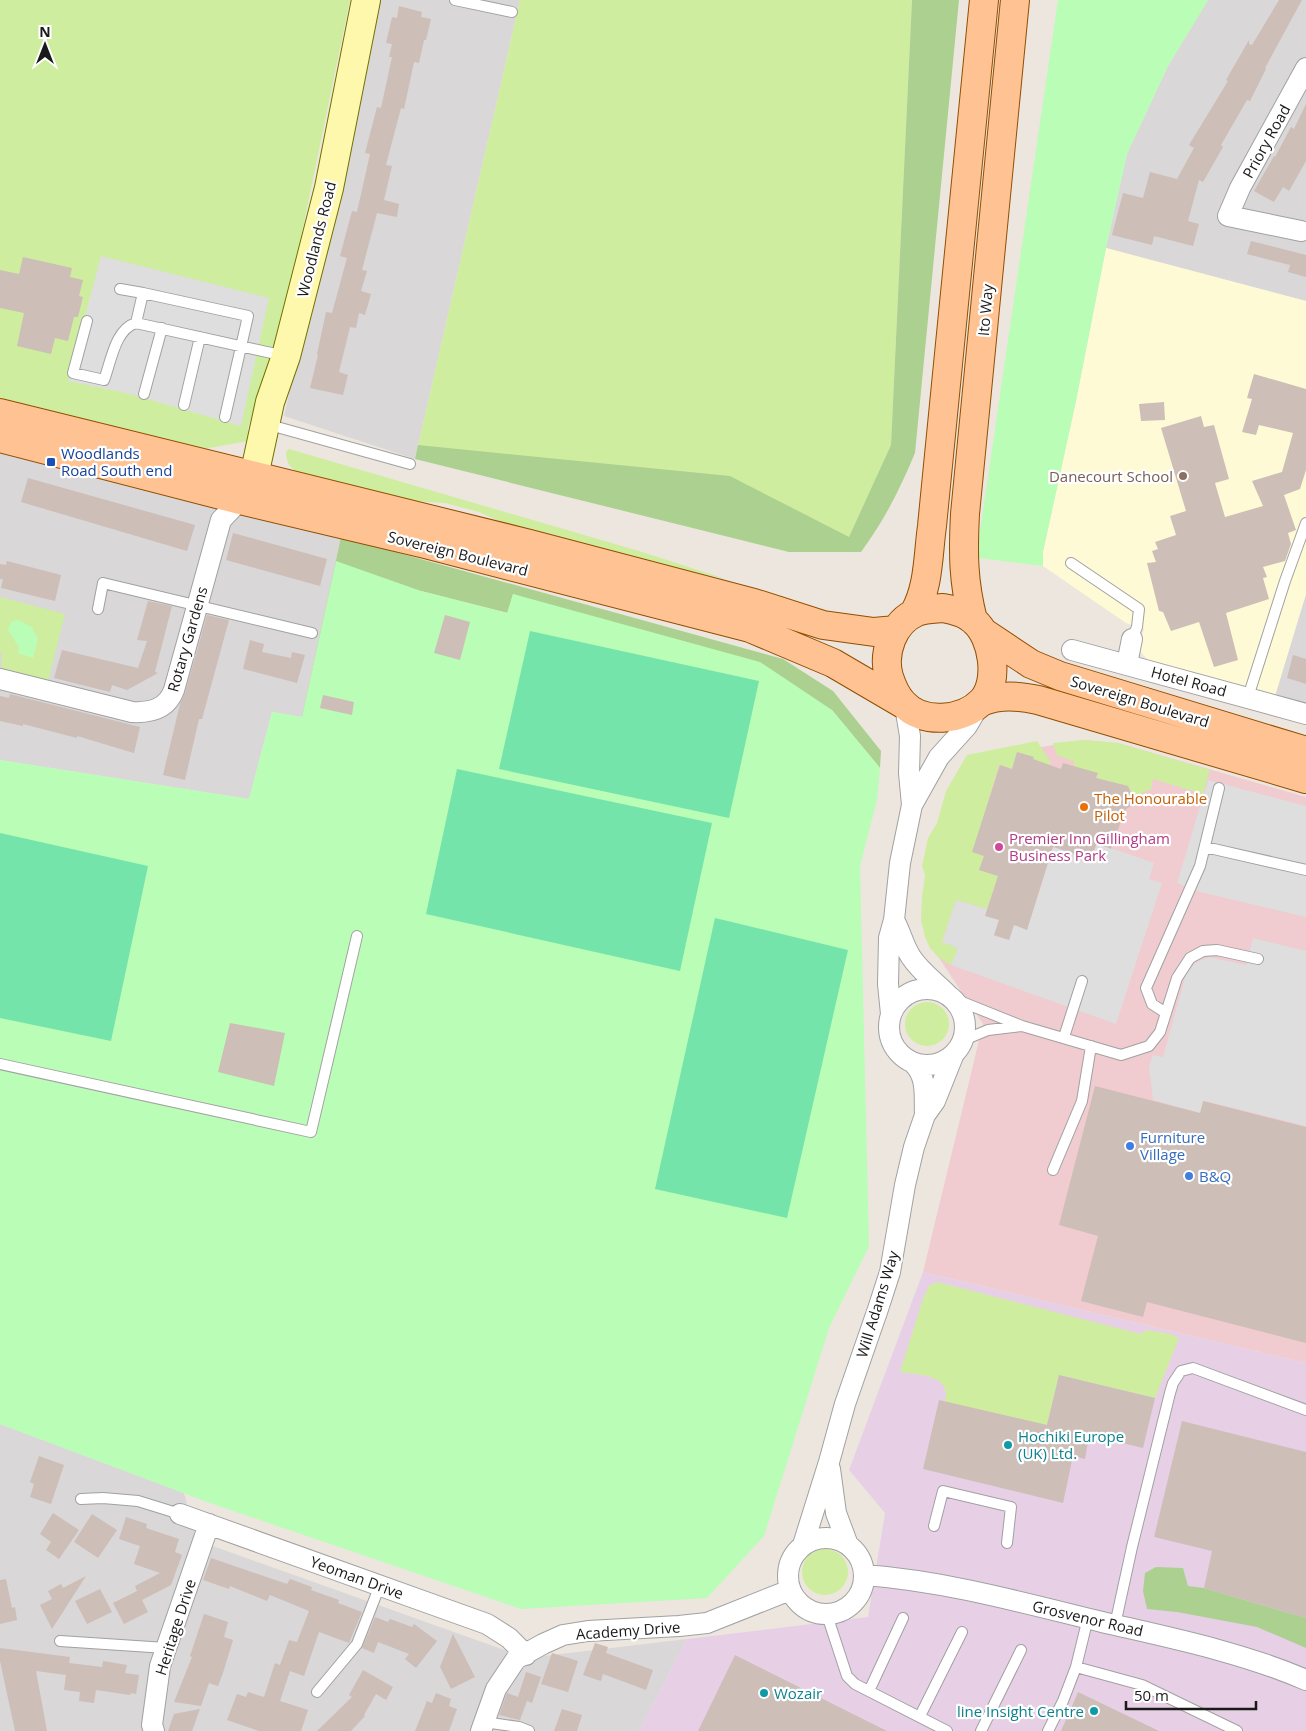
<svg xmlns="http://www.w3.org/2000/svg" width="1306" height="1731" font-family="'Open Sans',sans-serif">
  <style>
    .residential { fill: #d9d7d7 }
    .commercial { fill: #f0cbcf }
    .industrial { fill: #e7d0e6 }
    .education { fill: #fffad6 }
    .grass { fill: #cfed9f }
    .forest { fill: #abd090 }
    .park { fill: #b9fdb6 }
    .pitch { fill: #75e4ab }
    .parking { fill: #dedede }
    .building { fill: #cdbeb8 }
    .lines { fill: none; stroke-linecap: round; stroke-linejoin: round }
    .lane-casing { stroke: #a1a1a1; stroke-width: 12 }
    .street-casing { stroke: #a1a1a1; stroke-width: 22 }
    .secondary-casing { stroke: #737100; stroke-width: 30 }
    .primary-casing { stroke: #914e00; stroke-width: 30 }
    .lane { stroke: #fff; stroke-width: 10 }
    .street { stroke: #fff; stroke-width: 20 }
    .secondary { stroke: #fef8ac; stroke-width: 28 }
    .primary { stroke: #ffc292; stroke-width: 28 }
    .transit-dot { fill: #1a4fb4; stroke: #fff; stroke-width: 2 }
    .education-dot { fill: #8d6e63; stroke: #fff; stroke-width: 2 }
    .food-dot { fill: #e8710a; stroke: #fff; stroke-width: 2 }
    .hotel-dot { fill: #d1479c; stroke: #fff; stroke-width: 2 }
    .shop-dot { fill: #3f7fe0; stroke: #fff; stroke-width: 2 }
    .culture-dot { fill: #0f9aa8; stroke: #fff; stroke-width: 2 }
    .labels { text-anchor: middle; dominant-baseline: central; stroke-width: 4.5; stroke-linejoin: round; paint-order: stroke }
    .street-label { font-size: 15px; fill: #1a1a1a; stroke: #fff }
    .transit-label { font-size: 15px; fill: #164399; stroke: #fff; text-anchor: start }
    .education-label { font-size: 15px; fill: #785e54; stroke: #fff; text-anchor: end }
    .food-label { font-size: 15px; fill: #c56008; stroke: #fff; text-anchor: start }
    .hotel-label { font-size: 15px; fill: #b23c85; stroke: #fff; text-anchor: start }
    .shop-label { font-size: 15px; fill: #366cbe; stroke: #fff; text-anchor: start }
    .culture-label { font-size: 15px; fill: #0d838f; stroke: #fff; text-anchor: start }
  </style>
  <rect width="100%" height="100%" fill="#ede6df"/>
  <!-- residential -->
  <path class="residential" d="M378,0H520L415,459L284,416Z
    M1208,0H1306V301L1106,248L1127,154L1168,66Z
    M0,450L341,537L302,717L272,712L249,799L0,760Z
    M1306,594V704L1275,696Z
    M0,1424L184,1493L196,1540L527,1658L687,1639L639,1731H0Z"/>
  <!-- commercial -->
  <path class="commercial" d="M1084,740L1118,743L1306,797V1363L923,1272L983,1024L925,937L922,897L964,760Z"/>
  <!-- industrial -->
  <path class="industrial" d="M923,1272L1306,1363V1731H639L687,1639L868,1617L885,1513L849,1470Z"/>
  <!-- education -->
  <path class="education" d="M1106,248L1306,301V594L1275,696L1148,660L1138,649L1144,629L1126,623L1043,566V552L1076,401Z"/>
  <!-- grass -->
  <path class="grass" d="M0,0H350L288,300L248,428L249,435L248,441L199,450L0,400Z
    M520,0H912L891,445L849,538L415,459Z
    M289,449L639,551L729,580L523,532L479,512L445,503L398,500L299,474C290,467 286,463 286,452Z
    M0,597L65,614L48,681C39,679 6,674 2,667C0,663 2,659 2,655L0,652Z
    M1084,740L1118,743L1210,770L1203,794L1153,779L1151,789L1133,797L1128,786L1096,778L1098,773L1072,771L1075,762L1057,755L1053,743Z
    M1037,741L1051,763L1045,780L1028,775L1033,757L1017,752L1012,769L999,765L973,852L984,856L979,870L998,876L987,909L956,900L942,942L958,948L951,965L938,957L930,948L925,937L921,920L922,897L925,875L922,866L928,838L937,823L946,791L967,755Z
    M905 1024a22 22 0 1 1 44 0a22 22 0 1 1-44 0Z
    M937,1282L1141,1334L1147,1330L1170,1334L1179,1338L1155,1398L1059,1375L1047,1425L945,1402C952,1374 919,1375 900,1372L923,1299L929,1286Z
    M802 1572a23 23 0 1 1 46 0a23 23 0 1 1-46 0Z"/>
  <!-- forest -->
  <path class="forest" d="M912,0H959L915,453C899,491 885,519 861,552H789L415,459L418,445L730,476L849,537L891,445Z
    M341,537L783,659L833,691L881,751L880,768L832,710L513,594L508,613L421,591L302,717Z
    M1156,1567L1183,1568L1188,1586L1204,1588L1306,1618V1648L1257,1627L1177,1612L1147,1609L1143,1591L1145,1573Z"/>
  <!-- park -->
  <path class="park" d="M1058,0H1208L1168,66L1127,154L1106,248L1076,401L1043,552V566L979,558V538Z
    M336,561L421,591L507,613L513,594L760,662L832,710L880,768L877,800L860,866L869,1246L829,1328L764,1536L707,1598L521,1609L210,1503L0,1424V760L249,799L272,712L302,717Z
    M17,620C23,621 26,625 32,627L38,639L33,658L18,653L19,647L8,630L11,622Z"/>
  <!-- pitch -->
  <path class="pitch" d="M530,631L759,681L729,818L499,769Z
    M457,769L712,823L680,971L426,914Z
    M0,833L148,866L111,1041L0,1018Z
    M715,918L848,950L787,1218L655,1189Z"/>
  <!-- parking -->
  <path class="parking" d="M101,256L269,298L241,426L126,393L68,381Z
    M1208,780L1306,806V917L1200,892L1177,883Z
    M1034,841L1097,843L1154,863L1149,879L1162,883L1116,1024L951,965L958,948L942,942L956,900L987,909L999,920L994,936L1009,940L1014,925L1027,929L1046,869Z
    M1253,938L1306,951V1126L1205,1101L1202,1112L1200,1113L1153,1100L1149,1066L1153,1055L1163,1057L1186,974L1195,963L1209,957L1246,965Z"/>
  <!-- building -->
  <path class="building" d="M1279,0H1302L1265,68L1266,69L1250,101L1247,100L1221,145L1223,147L1203,182L1199,180L1188,221L1199,224L1193,246L1154,236L1152,245L1112,235L1123,193L1143,198L1150,172L1177,179L1194,148L1189,145L1228,81L1226,80L1249,40V44L1252,45Z
    M399,6L422,12L421,17L431,19L426,40H424L419,63L414,62L404,109L401,108L386,165L392,166L384,200L399,204L397,217L377,213L362,270L367,271L361,291L371,294L365,315L359,313L356,328L350,327L339,372L348,375L343,395L310,388L318,355L317,354L326,312L332,313L347,258L340,256L352,211L357,212L370,154L365,153L377,107L381,108L392,57H389L392,44L386,43L392,17L397,18Z
    M1306,104V161L1289,191L1283,187L1274,202L1254,191L1274,156L1275,157L1291,127L1294,129Z
    M1251,241L1306,255V277L1288,272L1290,265L1247,254Z
    M23,257L72,268L70,277L83,280L79,296L83,297L78,317H74L68,341L55,338L51,354L17,346L24,313L0,308V270L19,274Z
    M1254,374L1306,389V470L1300,489L1284,495L1296,530L1288,533L1291,544L1285,561L1263,567L1267,577L1263,578L1269,599L1226,613L1238,660L1214,667L1199,622L1171,631L1163,612L1159,611L1147,563L1156,562L1152,551L1158,549L1155,542L1176,535L1170,516L1186,511L1161,428L1201,416L1204,427L1214,425L1229,479L1215,483L1225,517L1263,506L1252,481L1282,472L1293,433L1259,425L1256,435L1242,432L1252,399L1247,398Z
    M1164,402L1165,420L1141,421L1139,404Z
    M28,478L195,525L187,551L21,502Z
    M233,533L327,559L320,586L226,560Z
    M7,561L61,575L55,601L1,588L3,579H0V564L6,565Z
    M148,601L172,606L155,672L158,673L127,690L112,685L110,692L54,678L62,650L138,668L147,641L137,640Z
    M207,615L229,620L202,719H199L185,780L163,775L180,704L185,693Z
    M445,615L470,622L460,660L434,653Z
    M250,640L264,644L262,652L291,658L292,652L305,655L297,683L243,669Z
    M1293,655L1306,659V684L1287,678Z
    M10,694L140,727L134,753L77,736V738L23,724V726L0,721V696L9,698Z
    M323,695L354,702L352,715L320,708Z
    M1017,752L1034,757L1033,759L1061,769L1063,763L1098,773L1096,778L1128,786L1133,797L1132,805L1125,810L1111,849L1097,843L1091,859L1053,847L1027,930L1014,925L1009,940L994,935L999,920L985,916L998,876L979,870L984,856L972,852L1000,765L1012,769Z
    M230,1023L285,1033L274,1086L218,1072Z
    M1095,1086L1200,1113L1203,1101L1306,1127V1343L1147,1302L1143,1317L1081,1301L1098,1236L1059,1225Z
    M1059,1375L1155,1398L1143,1448L1089,1435L1085,1459L1073,1456L1063,1503L923,1469L939,1400L1047,1425Z
    M1182,1421L1306,1452V1618L1204,1588L1212,1551L1154,1537Z
    M39,1456L64,1465L51,1504L30,1497L34,1484L30,1482Z
    M53,1513L79,1530L59,1559L46,1550L51,1542L40,1534Z
    M92,1514L117,1530L98,1558L74,1542Z
    M126,1517L147,1524L146,1528L179,1539L175,1552L182,1555L171,1585L142,1600L148,1612L124,1624L113,1603L137,1591L135,1586L160,1573L134,1564L140,1546L119,1539Z
    M211,1558L287,1584L290,1579L312,1587L311,1590L339,1600L338,1603L362,1612L349,1643L319,1632L304,1676L290,1671L280,1701L308,1710L301,1731H259L227,1720L237,1694L246,1697L248,1692L264,1697L275,1663L280,1665L289,1640L297,1642L309,1611L270,1595L267,1601L230,1586L229,1589L203,1580Z
    M86,1576L52,1629L40,1605L52,1599L48,1591L61,1584L63,1588Z
    M6,1579L12,1608L15,1607L17,1620L0,1624V1580Z
    M100,1589L112,1612L87,1624L75,1601Z
    M204,1614L228,1622L224,1637L233,1640L223,1673L218,1686L209,1683L201,1706L174,1702L192,1657L190,1656Z
    M375,1617L388,1622L390,1619L412,1627L414,1624L437,1641L416,1668L405,1659L409,1654L378,1642L374,1653L362,1648Z
    M453,1634L475,1677L451,1689L440,1667Z
    M595,1643L608,1647L606,1653L653,1670L646,1690L603,1674L601,1681L583,1675Z
    M0,1648L70,1657L69,1663L102,1667L103,1661L127,1665L125,1673L139,1675L136,1694L131,1693L130,1695L96,1690L94,1703L79,1701L80,1692L64,1690L66,1675L36,1671L47,1731H15L0,1661Z
    M552,1653L578,1661L568,1692L541,1684Z
    M735,1655L887,1731H698Z
    M363,1670L393,1687L386,1700L376,1694L364,1715L365,1716L351,1731H317L352,1697L349,1695Z
    M526,1672L541,1677L532,1703L527,1701L520,1720L499,1715L507,1693L518,1697Z
    M1078,1692L1159,1731H1061Z
    M436,1693L451,1699L449,1706L457,1709L449,1731H415L427,1701L432,1703Z
    M200,1709L192,1731H168L174,1714Z
    M562,1709L582,1715L577,1731H554Z"/>
  <g class="lines">
    <defs>
      <path id="lane" d="M455,0L512,12
        M120,289L143,293
        M87,321L73,373L104,380C111,362 115,329 136,323L285,356
        M136,323L143,293L248,316L225,417
        M144,394L162,328
        M184,405L200,337
        M266,424L410,464
        M1071,563L1139,609L1137,627L1132,639
        M98,609L103,583L312,633
        M1248,697L1285,581L1306,523
        M1205,847L1306,870
        M952,998L1022,1026L1121,1055L1149,1046L1160,1032L1177,978L1190,958L1203,951L1217,950L1258,959
        M1166,1013L1152,1004L1146,988L1200,866L1219,788
        M1064,1037L1082,981
        M964,1040L988,1030L1021,1026
        M0,1064L311,1132L357,936
        M1053,1170L1082,1101L1091,1046
        M81,1499L103,1498L138,1501L180,1514
        M934,1526L943,1491L1011,1507L1007,1543
        M827,1615L847,1676L855,1684L947,1731
        M1088,1618L1076,1667L1142,1685L1237,1731
        M1115,1625L1132,1547L1170,1393L1173,1383L1181,1371L1193,1368L1306,1410
        M60,1641L166,1648
        M869,1691L903,1618
        M317,1692L357,1644L380,1585
        M920,1716L962,1632
        M484,1722L519,1727L529,1731
        M981,1731L1021,1650
        M1048,1731L1063,1701L1076,1667"/>
      <path id="street" d="M1301,231L1228,216L1240,188L1306,68
        M1072,650L1306,714
        M1127,664L1132,639
        M0,679L132,712C151,713 167,709 174,690L221,520L240,500
        M912,805L939,757L967,726L980,704
        M894,920C901,932 903,945 911,957C920,971 935,982 947,994
        M889 1027a38 38 0 1 1 76 0a38 38 0 1 1-76 0Z
        M891,1014L888,984L889,938L894,920L900,863L912,805L909,773L910,736L905,706
        M913,1063C928,1077 924,1097 925,1115
        M830,1469L836,1513L848,1545
        M180,1514L487,1624L509,1638L526,1655
        M788 1576a38 38 0 1 1 76 0a38 38 0 1 1-76 0Z
        M803,1545L829,1462L845,1404L878,1309L890,1272L905,1185L914,1147L925,1115L935,1101L953,1056
        M865,1575C945,1581 1024,1603 1102,1622C1171,1638 1241,1652 1306,1680
        M154,1731L152,1725L160,1666L209,1524
        M481,1731L496,1689L516,1659L543,1644L563,1635L588,1631L679,1626L707,1623L790,1590"/>
      <path id="secondary" d="M242,497L254,476L270,402L286,356L329,188L366,0"/>
      <path id="primary" d="M0,413L530,544L754,603L823,625L874,632L896,630
        M0,438L240,500L425,544L750,628L833,663L903,704
        M943,608C954,610 966,613 974,621C993,637 1000,682 982,701C963,721 922,725 903,703C896,696 892,686 889,677C882,653 893,622 917,612C925,609 934,609 943,608Z
        M914,613C929,588 928,554 932,526L984,0
        M973,620C963,581 963,553 965,514L1015,0
        M983,632L1031,664L1060,676L1306,751
        M981,702C1000,694 1019,696 1038,700L1306,779"/>
    </defs>
    <!-- lane casing -->
    <use href="#lane" class="lane-casing"/>
    <!-- street casing -->
    <use href="#street" class="street-casing"/>
    <!-- secondary casing -->
    <use href="#secondary" class="secondary-casing"/>
    <!-- primary casing -->
    <use href="#primary" class="primary-casing"/>
    <!-- lane -->
    <use href="#lane" class="lane"/>
    <!-- street -->
    <use href="#street" class="street"/>
    <!-- secondary -->
    <use href="#secondary" class="secondary"/>
    <!-- primary -->
    <use href="#primary" class="primary"/>
  </g>
  <!-- markers -->
  <rect class="transit-dot" x="46" y="457" width="10" height="10" rx="2.5"/>
  <circle class="education-dot" cx="1183" cy="476" r="5"/>
  <circle class="food-dot" cx="1084" cy="807" r="5"/>
  <circle class="hotel-dot" cx="999" cy="847" r="5"/>
  <g class="shop-dot">
    <circle cx="1130" cy="1146" r="5"/>
    <circle cx="1189" cy="1176" r="5"/>
  </g>
  <g class="culture-dot">
    <circle cx="1008" cy="1445" r="5"/>
    <circle cx="764" cy="1693" r="5"/>
    <circle cx="1094" cy="1711" r="5"/>
  </g>
  <g class="labels">
    <!-- street labels -->
    <g class="street-label">
      <text transform="translate(1266 141) rotate(-61)">Priory Road</text>
      <text transform="translate(316 239) rotate(-76)">Woodlands Road</text>
      <text transform="translate(985 310) rotate(-85)">Ito Way</text>
      <text transform="translate(458 553) rotate(14)">Sovereign Boulevard</text>
      <text transform="translate(187 639) rotate(-74)">Rotary Gardens</text>
      <text transform="translate(1189 681) rotate(15)">Hotel Road</text>
      <text transform="translate(1140 701) rotate(17)">Sovereign Boulevard</text>
      <text transform="translate(877 1304) rotate(-73)">Will Adams Way</text>
      <text transform="translate(357 1577) rotate(20)">Yeoman Drive</text>
      <text transform="translate(1088 1618) rotate(13)">Grosvenor Road</text>
      <text transform="translate(175 1627) rotate(-72)">Heritage Drive</text>
      <text transform="translate(628 1630) rotate(-4)">Academy Drive</text>
    </g>
    <!-- transit labels -->
    <g class="transit-label">
      <text x="61" y="453">Woodlands<tspan x="61" dy="17">Road South end</tspan></text>
    </g>
    <!-- education labels -->
    <g class="education-label">
      <text x="1173" y="476">Danecourt School</text>
    </g>
    <!-- food labels -->
    <g class="food-label">
      <text x="1094" y="798">The Honourable<tspan x="1094" dy="17">Pilot</tspan></text>
    </g>
    <!-- hotel labels -->
    <g class="hotel-label">
      <text x="1009" y="838">Premier Inn Gillingham<tspan x="1009" dy="17">Business Park</tspan></text>
    </g>
    <!-- shop labels -->
    <g class="shop-label">
      <text x="1140" y="1137">Furniture<tspan x="1140" dy="17">Village</tspan></text>
      <text x="1199" y="1176">B&amp;Q</text>
    </g>
    <!-- culture labels -->
    <g class="culture-label">
      <text x="1018" y="1436">Hochiki Europe<tspan x="1018" dy="17">(UK) Ltd.</tspan></text>
      <text x="774" y="1693">Wozair</text>
      <text x="1084" y="1711" text-anchor="end">line Insight Centre</text>
    </g>
  </g>
  <!-- north arrow -->
  <g transform="translate(45 45)" stroke="#ffffff" stroke-width="4" paint-order="stroke">
  <path d="M0-4L9 19L0 12L-9 19Z" fill="#1a1a1a"/>
  <text y="-8" font-size="14" font-weight="bold" text-anchor="middle" fill="#1a1a1a">N</text>
  </g>
  <!-- scale -->
  <path d="M1126 1701v8h130v-8" fill="none" stroke="#1a1a1a" stroke-width="2.5"/>
  <text x="1134" y="1701" font-size="15" fill="#1a1a1a" stroke="#ffffff" stroke-width="4" paint-order="stroke">50 m</text>
</svg>
